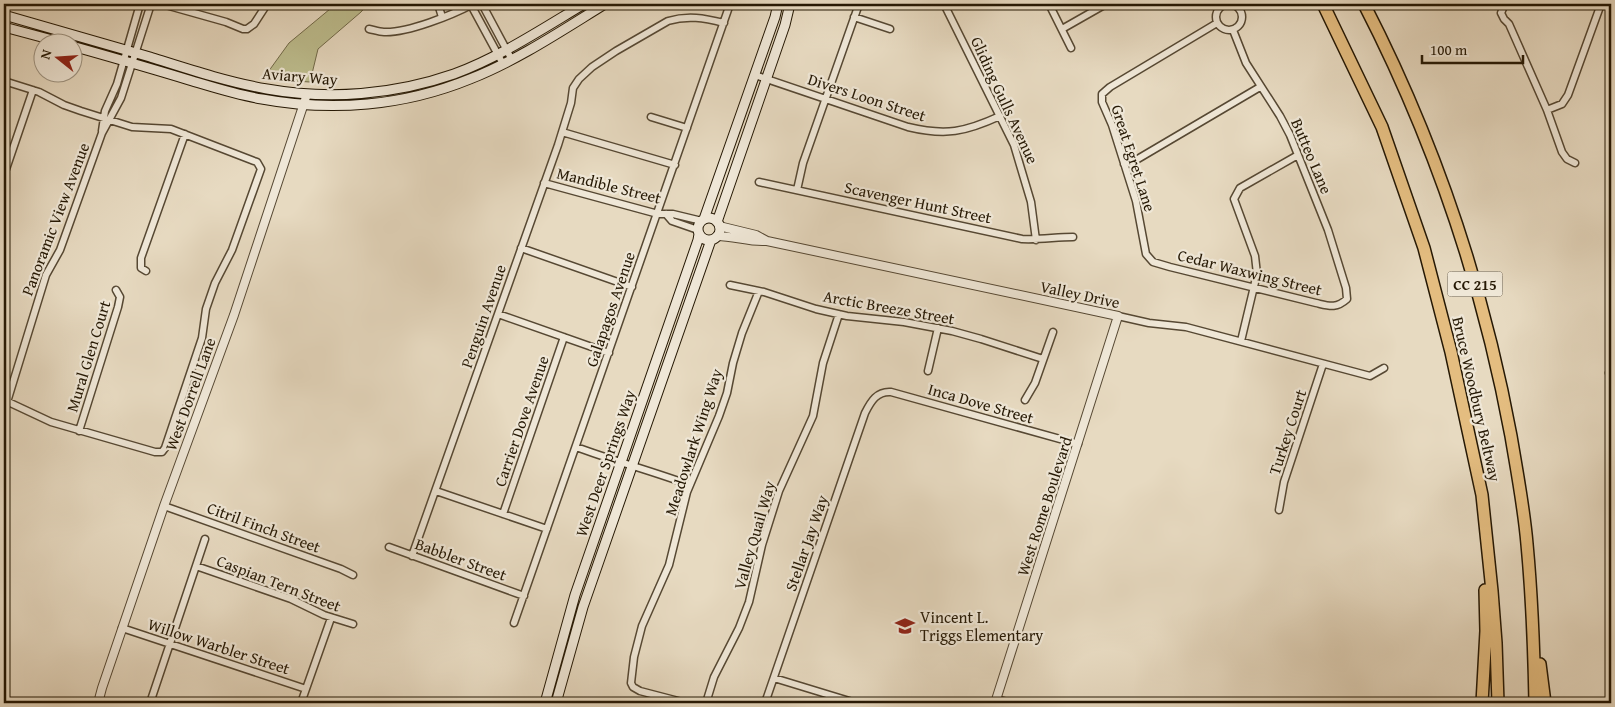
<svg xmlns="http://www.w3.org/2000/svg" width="1615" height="707" font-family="'Gentium Book Plus',serif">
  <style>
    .green { fill: #bdbd8e; stroke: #716a49 }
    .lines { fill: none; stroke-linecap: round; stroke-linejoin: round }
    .minor-casing { stroke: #564833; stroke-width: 9 }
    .tertiary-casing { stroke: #564833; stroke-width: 10 }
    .secondary-casing { stroke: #251804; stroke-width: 11 }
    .motorway-casing { stroke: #251804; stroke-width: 14 }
    .minor { stroke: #efe7d7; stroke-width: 6 }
    .tertiary { stroke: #efe7d7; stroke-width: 8 }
    .secondary { stroke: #efe7d7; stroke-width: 9 }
    .motorway { stroke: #e4bd80; stroke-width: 11 }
    .labels { text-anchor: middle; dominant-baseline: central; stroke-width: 4.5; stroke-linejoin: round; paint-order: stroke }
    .shield { fill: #efe7d7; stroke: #625643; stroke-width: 1 }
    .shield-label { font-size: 15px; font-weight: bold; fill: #251804 }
    .street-label { font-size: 16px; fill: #251804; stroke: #efe7d7 }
    .poi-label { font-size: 16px; fill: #251804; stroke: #efe7d7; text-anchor: start }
  </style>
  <rect width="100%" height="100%" fill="#e7dac1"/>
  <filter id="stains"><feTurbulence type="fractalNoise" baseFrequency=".004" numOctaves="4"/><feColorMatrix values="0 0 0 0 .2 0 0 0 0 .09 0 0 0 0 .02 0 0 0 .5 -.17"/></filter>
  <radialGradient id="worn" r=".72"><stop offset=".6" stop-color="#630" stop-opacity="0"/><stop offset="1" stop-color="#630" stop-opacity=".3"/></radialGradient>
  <!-- green -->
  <path class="green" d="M336,4H368L361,12L318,49L310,82L263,79L289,43Z"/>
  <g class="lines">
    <defs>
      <path id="minor" d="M1216 17a13 13 0 1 1 26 0a13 13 0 1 1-26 0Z
        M162,4L226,22L243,29H247L254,24L267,4
        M438,4L442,17
        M482,4L512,60
        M944,4L1014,145L1031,202L1036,240
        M1049,4L1071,48
        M1509,4L1504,6L1501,13L1504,19L1509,24L1547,110L1562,152L1567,159L1575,163
        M471,5L503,64
        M854,17L890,29
        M1217,23L1110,87L1102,94V102L1112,125L1136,201L1146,254L1153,262L1170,267L1316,303C1329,306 1336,309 1347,299L1346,288L1328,230L1290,135L1280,116L1246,63L1233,30
        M369,29C374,30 379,32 384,32C408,33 452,15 473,4
        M1062,29L1106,4
        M755,75L908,127C946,136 965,132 1000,116
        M4,81L39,92L64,105L81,111L132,127L171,129L254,161L257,162L261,169L232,250L215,283L206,309L202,338L165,448L162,452H155L51,422L4,400
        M1547,110L1562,104L1568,95L1601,4
        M651,117L687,128
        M102,131L105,111L117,84L140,4
        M562,132L675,165
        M1124,164L1136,160L1260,87
        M4,175L33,90
        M759,182L1022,239C1040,240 1056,237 1073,237
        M544,183L658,214H673L702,221
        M797,190L803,163L859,4
        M666,214L672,221L698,230
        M521,248L632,287
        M146,271L141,268V258L185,134
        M730,285L764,292L816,309L847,316L904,322L952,331L981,339L1043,359
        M498,314L609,353
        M1118,316L1149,323L1186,327L1370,376L1384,368
        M1241,341L1257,274L1255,256L1234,199L1240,188L1298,155
        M1611,365L1609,373L1611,376
        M928,371L938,328
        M1025,400L1035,383L1053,332
        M7,402L46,275L60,250L102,133L121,98L151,4
        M79,431L118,307L120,297L116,290
        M576,447C614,461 652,471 690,485
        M436,491L547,529
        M164,506L341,569L353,575
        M1279,510L1284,482L1323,364
        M503,514L564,337
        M389,547L524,596
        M412,556L558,145L571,103L573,88L579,79L592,67L616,51L668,21C688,15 704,18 724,23
        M196,566L291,599L324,615L353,624
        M514,623L730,4
        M122,628L306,689
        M774,678L856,703
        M996,699L1012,703
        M150,703L205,539
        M301,703L331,618
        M686,703L640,691L633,687L631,683L634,657L642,626L669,565L687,492L719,416L727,393L733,363L742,333L759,291
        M706,703L714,677L739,628L749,602L762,545L779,491L813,416L823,363L839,314
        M765,703L865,413C871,401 877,391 891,392L1078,444"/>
      <path id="tertiary" d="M719,226L756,235L767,241L1118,316L995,703
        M717,236C734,236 749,242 765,241
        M98,703L102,688L164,506L234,315L307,94"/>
      <path id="secondary" d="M4,15C52,29 101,43 150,57C188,69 227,82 267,89C329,100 394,95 454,74C500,57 542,29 584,4
        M4,27L60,42
        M72,46C111,57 150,68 189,80C213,87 237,95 262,99C332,112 404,106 470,79C518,60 561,31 605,4
        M698 229a11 11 0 1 1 22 0a11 11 0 1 1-22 0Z
        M704,219L775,17L778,4
        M717,222L785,25L790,4
        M545,703L575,595L698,240L699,234
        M556,703L583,607L711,240"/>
      <path id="motorway" d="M1323,4L1382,127L1424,248L1451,352L1482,495L1492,591L1496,643L1498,703
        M1364,4C1434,140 1483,285 1511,436C1517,472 1524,508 1527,544C1532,597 1534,650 1535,703
        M1540,664L1545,703
        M1482,703L1486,631L1485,590"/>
    </defs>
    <!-- minor casing -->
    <use href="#minor" class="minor-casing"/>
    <!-- tertiary casing -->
    <use href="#tertiary" class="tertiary-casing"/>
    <!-- secondary casing -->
    <use href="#secondary" class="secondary-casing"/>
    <!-- motorway casing -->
    <use href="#motorway" class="motorway-casing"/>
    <!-- minor -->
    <use href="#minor" class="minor"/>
    <!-- tertiary -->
    <use href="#tertiary" class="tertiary"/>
    <!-- secondary -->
    <use href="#secondary" class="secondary"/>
    <!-- motorway -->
    <use href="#motorway" class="motorway"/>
  </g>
  <!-- icons -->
  <defs>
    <symbol id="school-bare" viewBox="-9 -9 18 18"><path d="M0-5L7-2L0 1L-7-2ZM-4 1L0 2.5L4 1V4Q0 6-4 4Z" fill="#8f2418" stroke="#efe7d7" stroke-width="2.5" paint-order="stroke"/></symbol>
  </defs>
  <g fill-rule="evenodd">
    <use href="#school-bare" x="891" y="612" width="28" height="28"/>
  </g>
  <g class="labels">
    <!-- shield labels -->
    <rect class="shield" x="1447.5" y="271.5" width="55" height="25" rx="4"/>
    <g class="shield-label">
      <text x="1475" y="284">CC 215</text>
    </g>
    <!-- street labels -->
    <g class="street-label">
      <text transform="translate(300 76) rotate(5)">Aviary Way</text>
      <text transform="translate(867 97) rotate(18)">Divers Loon Street</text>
      <text transform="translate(1005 100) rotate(65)">Gliding Gulls Avenue</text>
      <text transform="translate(1312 156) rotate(67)">Butteo Lane</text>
      <text transform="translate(1134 158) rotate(72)">Great Egret Lane</text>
      <text transform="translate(609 185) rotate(14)">Mandible Street</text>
      <text transform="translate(918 202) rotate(12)">Scavenger Hunt Street</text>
      <text transform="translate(55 219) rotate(-69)">Panoramic View Avenue</text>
      <text transform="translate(1250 272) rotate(14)">Cedar Waxwing Street</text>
      <text transform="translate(1080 294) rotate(12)">Valley Drive</text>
      <text transform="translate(889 307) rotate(10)">Arctic Breeze Street</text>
      <text transform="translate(610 309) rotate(-71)">Galapagos Avenue</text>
      <text transform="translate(483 316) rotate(-71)">Penguin Avenue</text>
      <text transform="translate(88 356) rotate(-73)">Mural Glen Court</text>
      <text transform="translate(190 394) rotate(-70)">West Dorrell Lane</text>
      <text transform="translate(1477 399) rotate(77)">Bruce Woodbury Beltway</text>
      <text transform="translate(981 403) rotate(16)">Inca Dove Street</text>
      <text transform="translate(521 421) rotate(-71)">Carrier Dove Avenue</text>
      <text transform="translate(1287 432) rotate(-72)">Turkey Court</text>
      <text transform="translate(693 442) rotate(-72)">Meadowlark Wing Way</text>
      <text transform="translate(605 463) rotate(-71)">West Deer Springs Way</text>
      <text transform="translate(1044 506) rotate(-72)">West Rome Boulevard</text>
      <text transform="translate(264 527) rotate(20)">Citril Finch Street</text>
      <text transform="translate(754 535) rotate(-74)">Valley Quail Way</text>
      <text transform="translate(806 543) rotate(-71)">Stellar Jay Way</text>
      <text transform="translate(461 559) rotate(20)">Babbler Street</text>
      <text transform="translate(279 583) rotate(21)">Caspian Tern Street</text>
      <text transform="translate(219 646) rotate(18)">Willow Warbler Street</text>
    </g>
    <!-- poi labels -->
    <g class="poi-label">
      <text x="920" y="617">Vincent L.<tspan x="920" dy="18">Triggs Elementary</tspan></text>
    </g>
  </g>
  <!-- margin -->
  <rect width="1615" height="707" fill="none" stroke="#e7dac1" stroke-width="20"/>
  <rect x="5" y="5" width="1605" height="697" fill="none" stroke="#251804" stroke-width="2.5"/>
  <rect x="10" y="10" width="1595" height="687" fill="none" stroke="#251804"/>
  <!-- north arrow -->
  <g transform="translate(58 58) rotate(287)"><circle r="24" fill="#efe7d7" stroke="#9e9483"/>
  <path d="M0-4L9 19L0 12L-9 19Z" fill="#8f2418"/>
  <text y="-8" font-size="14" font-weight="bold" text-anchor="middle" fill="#251804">N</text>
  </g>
  <!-- scale -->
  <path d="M1422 55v8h101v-8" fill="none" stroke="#251804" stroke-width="2.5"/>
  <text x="1430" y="55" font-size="15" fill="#251804" stroke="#efe7d7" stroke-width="4" paint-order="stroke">100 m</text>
  <rect width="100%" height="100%" filter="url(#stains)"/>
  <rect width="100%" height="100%" fill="url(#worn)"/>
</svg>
